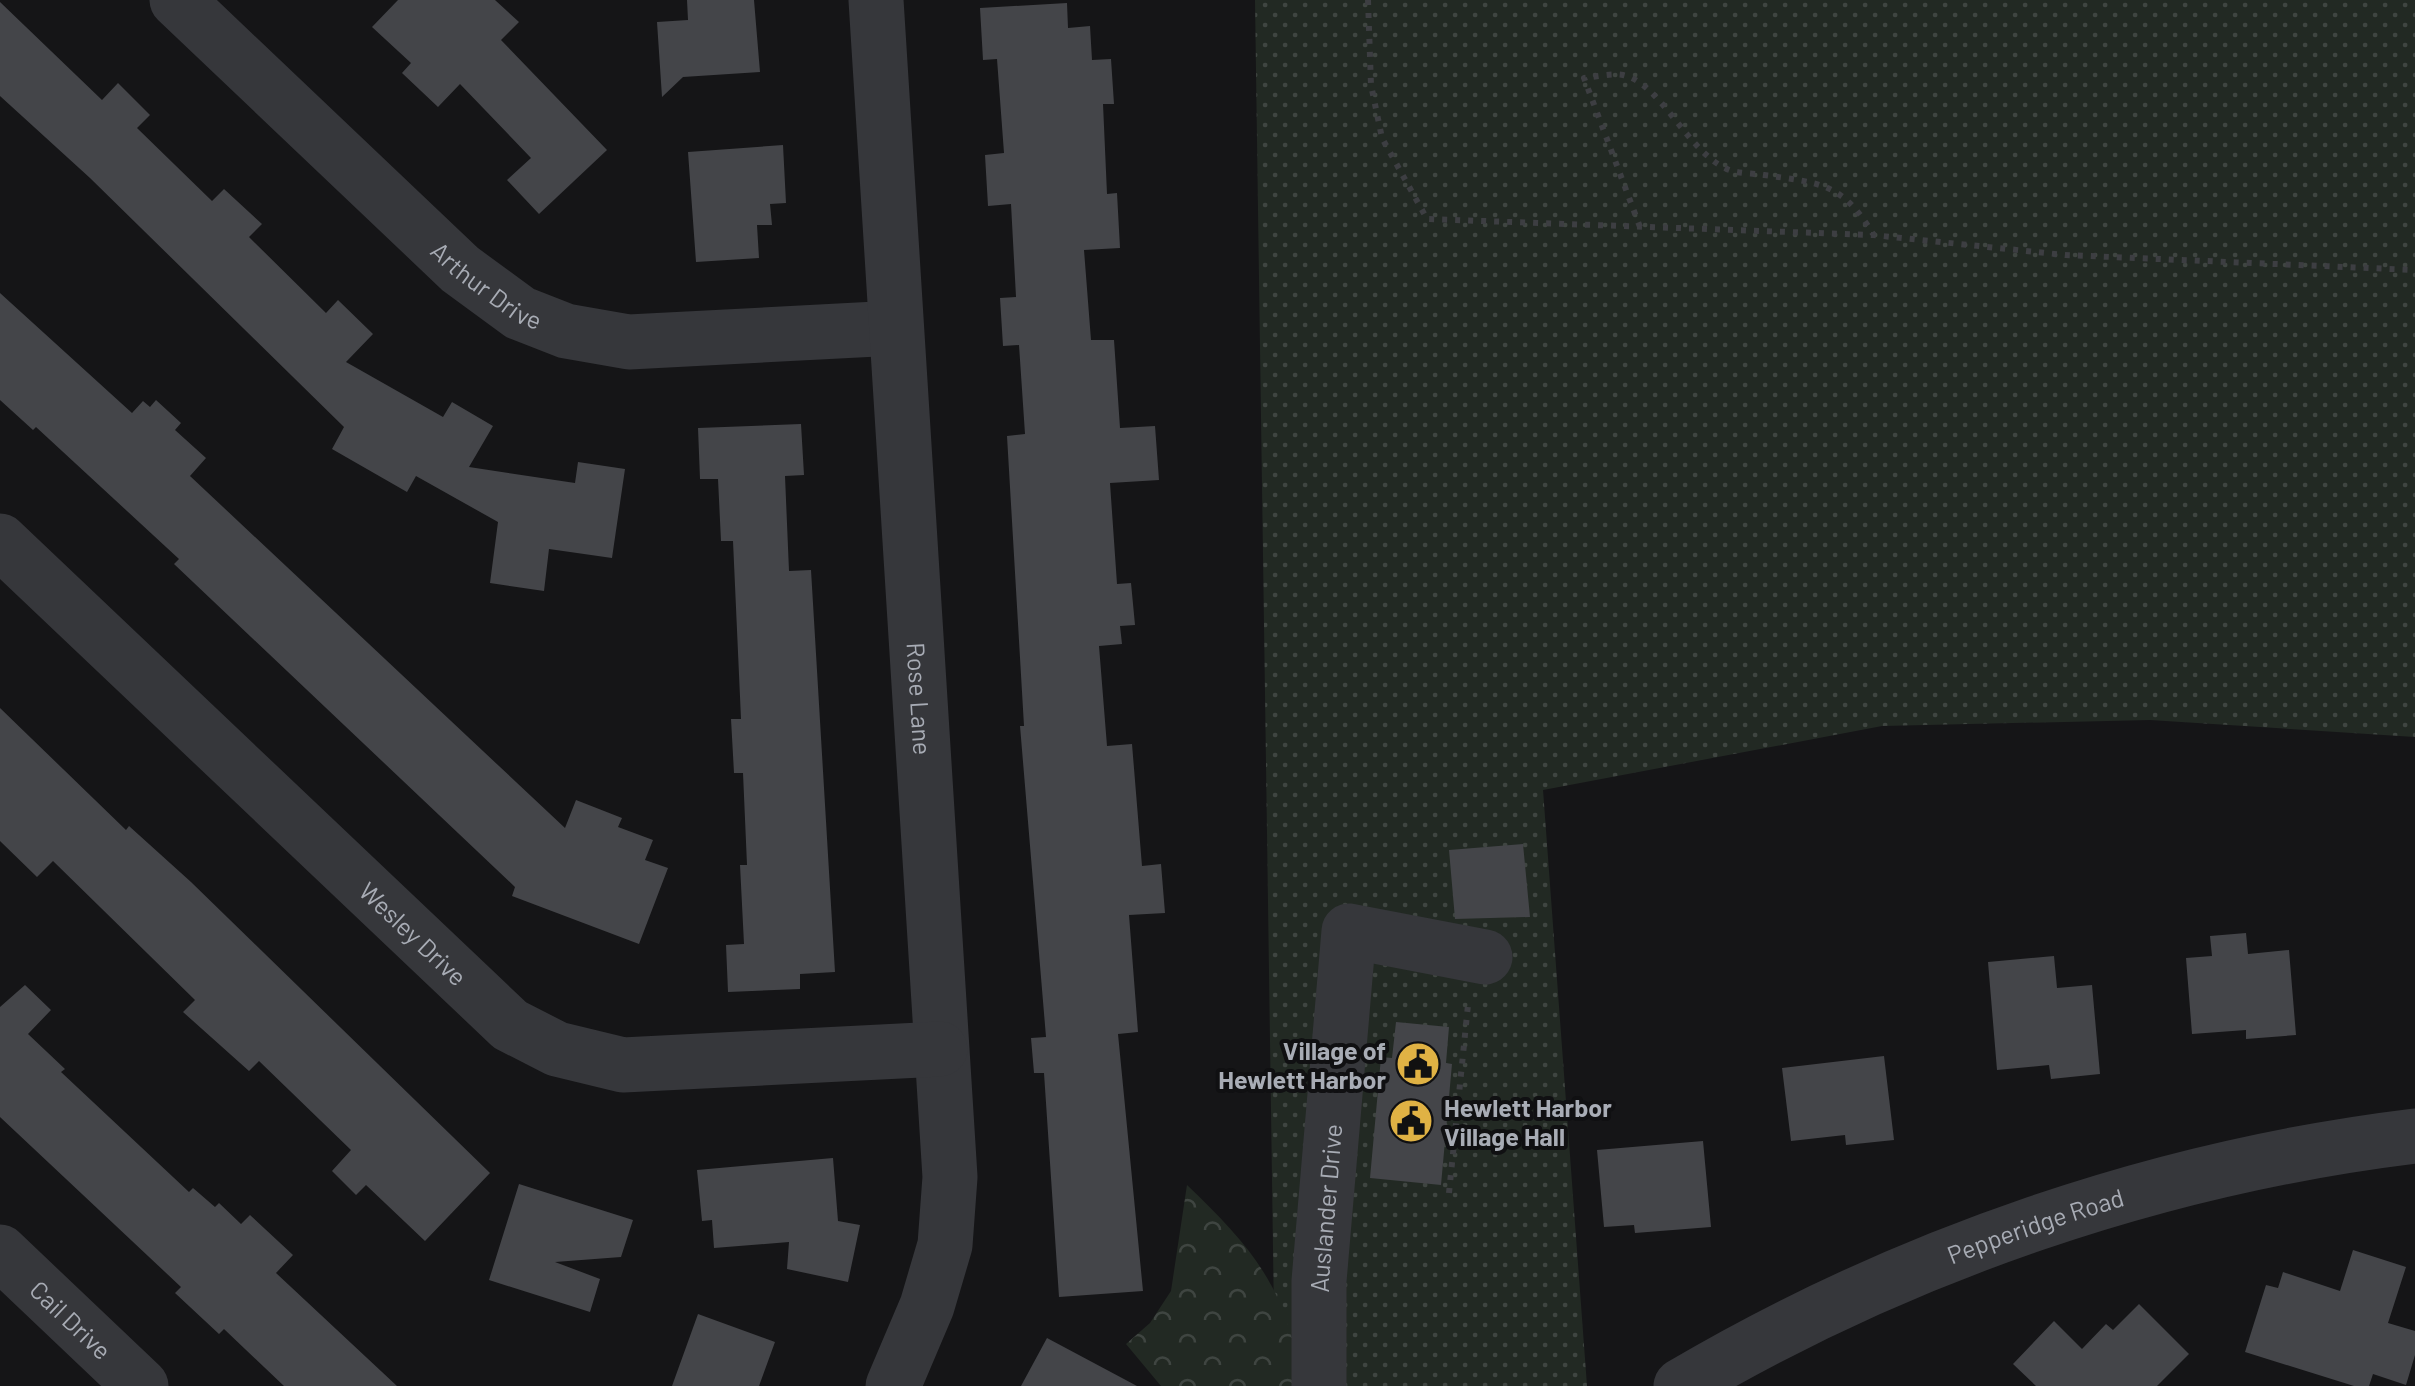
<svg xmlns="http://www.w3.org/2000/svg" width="2415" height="1386" font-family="Barlow,sans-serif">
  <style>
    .grass { fill: url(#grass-dots) }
    .forest { fill: url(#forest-crowns) }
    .building { fill: #444549 }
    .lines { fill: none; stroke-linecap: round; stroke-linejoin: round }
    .path { stroke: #3d3e42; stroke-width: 6; stroke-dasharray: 5 8; stroke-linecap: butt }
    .minor { stroke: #36373b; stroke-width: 55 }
    .labels { text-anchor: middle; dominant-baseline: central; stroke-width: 8; stroke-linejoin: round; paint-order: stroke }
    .street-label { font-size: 25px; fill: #a8acb5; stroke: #101012 }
    .poi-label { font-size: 25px; font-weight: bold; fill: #a8acb5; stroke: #101012; text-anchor: end }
  </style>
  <defs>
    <pattern id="grass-dots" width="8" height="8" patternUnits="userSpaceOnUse" patternTransform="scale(2.5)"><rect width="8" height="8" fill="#222923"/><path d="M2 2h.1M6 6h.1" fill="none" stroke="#3f4541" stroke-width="1.8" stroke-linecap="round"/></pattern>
    <pattern id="forest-crowns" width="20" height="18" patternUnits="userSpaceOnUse" patternTransform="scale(2.5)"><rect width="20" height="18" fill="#222923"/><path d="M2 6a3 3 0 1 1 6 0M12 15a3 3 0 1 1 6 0" fill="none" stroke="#3f4541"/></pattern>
  </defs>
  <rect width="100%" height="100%" fill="#151517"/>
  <!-- grass -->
  <path class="grass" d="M1255,0H2415V737L2150,720L1882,726L1543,790L1587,1386H1275Z"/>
  <!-- forest -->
  <path class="forest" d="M1187,1185C1254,1249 1289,1291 1301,1386H1161L1126,1344L1150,1323L1171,1291Z"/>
  <!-- building -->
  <path class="building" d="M398,0H495L519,22L501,40L607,150L539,214L507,180L531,158L460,84L438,107L402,73L411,63L372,27Z
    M687,0H754L760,72L683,77L662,97L657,22L688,20Z
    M0,2L102,100L118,83L150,115L137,128L212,201L224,189L262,224L249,237L326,313L338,300L373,334L346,362L443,417L452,402L493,426L469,467L575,483L578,462L625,469L612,558L549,549L544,591L490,583L498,522L416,476L407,492L332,449L344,427L90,178L0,96Z
    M1067,3L1068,28L1090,26L1092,60L1111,59L1114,104H1103L1107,194L1117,193L1120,248L1084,250L1091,340H1114L1120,428L1155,426L1159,480L1110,483L1117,584L1131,583L1135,625L1120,626L1122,644L1099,646L1107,746L1132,744L1142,866L1161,864L1165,913L1129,915L1138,1032L1118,1034L1143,1291L1059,1297L1044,1073H1034L1031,1038L1046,1037L1020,726H1024L1007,436L1025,434L1019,345L1003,346L1000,298L1016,297L1011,204L988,206L985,155L1004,153L997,59L983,60L980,8Z
    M783,145L786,203L770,204L772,225H757L759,258L696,262L688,152Z
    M0,293L132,413L143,401L150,407L156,400L181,423L175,430L206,458L190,476L565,828L576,800L622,818L618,827L653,840L645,860L668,868L639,944L512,896L515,887L174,564L179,559L36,427L33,430L0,400Z
    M801,424L804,475L785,476L789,571L811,570L835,972L800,974V989L728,992L726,945L744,944L740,865H747L743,773H734L731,719H741L733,541H721L718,479H700L698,428Z
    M0,708L126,830L129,826L191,882L490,1173L425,1241L366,1185L356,1195L332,1171L351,1150L259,1061L249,1071L183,1012L195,1000L53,861L37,877L0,841Z
    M1523,844L1530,917L1455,919L1449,850Z
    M2246,933L2248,954L2289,950L2296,1035L2246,1039V1030L2192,1034L2186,958L2212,956L2210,936Z
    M2054,956L2057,988L2092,985L2100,1074L2051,1079L2049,1065L1997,1070L1988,962Z
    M25,985L51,1010L28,1034L65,1069L61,1072L189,1192L193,1188L215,1207L219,1203L241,1224L250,1215L293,1255L276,1273L397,1386H284L224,1329L219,1334L175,1293L181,1287L0,1117V1007Z
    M1396,1022L1449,1027L1446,1063L1452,1064L1441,1185L1370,1178L1381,1057L1392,1058Z
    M1884,1056L1894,1140L1846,1145L1845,1135L1791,1141L1782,1068Z
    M1703,1141L1711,1227L1635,1233L1634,1225L1604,1227L1597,1150Z
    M833,1158L838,1221L860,1225L848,1282L787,1269L789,1242L714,1248L712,1220L702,1221L697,1170Z
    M519,1184L633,1220L621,1257L555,1262L600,1279L590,1312L489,1280Z
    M2353,1250L2406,1267L2388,1323L2415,1331V1355L2406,1385L2373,1374L2369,1386H2354L2245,1352L2266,1285L2278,1288L2283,1272L2340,1291Z
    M2139,1304L2189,1354L2157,1386H2036L2013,1364L2054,1321L2082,1349L2106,1324L2113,1330Z
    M698,1314L775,1342L759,1386H672Z
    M1047,1338L1137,1386H1021Z"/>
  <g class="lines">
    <!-- path -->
    <path class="path" d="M1368,0L1371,85L1382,138L1427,219L1873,235L2065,255L2415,270
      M1640,227L1584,78C1596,77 1611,73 1623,75C1660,83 1686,149 1725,168C1736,174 1751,173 1764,175C1819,183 1842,182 1873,234
      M1449,1193L1468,1005"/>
    <!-- minor -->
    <g class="minor">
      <path id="s1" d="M177,0L460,269L520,313L566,331L629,342L896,328"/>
      <path id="s2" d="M876,0L950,1177L945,1245L927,1306L893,1386"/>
      <path id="s3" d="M0,541L510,1025L557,1049L623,1065L940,1049"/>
      <path id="s4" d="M0,1252L141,1386"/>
      <path id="s5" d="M1319,1386V1281L1349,931L1485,957"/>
      <path id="s6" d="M1681,1386C1903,1255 2159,1167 2415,1136"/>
    </g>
  </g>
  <!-- icons -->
  <defs>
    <symbol id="civic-disc" viewBox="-11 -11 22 22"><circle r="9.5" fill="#e0b244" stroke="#101012"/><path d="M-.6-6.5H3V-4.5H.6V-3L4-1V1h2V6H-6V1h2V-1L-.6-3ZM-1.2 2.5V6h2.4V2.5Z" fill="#111"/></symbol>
  </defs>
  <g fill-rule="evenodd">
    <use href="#civic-disc" x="1393" y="1039" width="50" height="50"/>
    <use href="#civic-disc" x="1386" y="1096" width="50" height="50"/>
  </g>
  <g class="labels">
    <!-- street labels -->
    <g class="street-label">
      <text stroke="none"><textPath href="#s1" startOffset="422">Arthur Drive</textPath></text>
      <text stroke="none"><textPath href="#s2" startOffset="700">Rose Lane</textPath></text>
      <text stroke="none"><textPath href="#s3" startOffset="570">Wesley Drive</textPath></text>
      <text stroke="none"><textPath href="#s5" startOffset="178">Auslander Drive</textPath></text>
      <text stroke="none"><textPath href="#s6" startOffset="390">Pepperidge Road</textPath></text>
      <text stroke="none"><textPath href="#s4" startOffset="98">Cail Drive</textPath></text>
    </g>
    <!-- poi labels -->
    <g class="poi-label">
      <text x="1386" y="1050">Village of<tspan x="1386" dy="29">Hewlett Harbor</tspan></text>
      <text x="1444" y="1107" text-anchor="start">Hewlett Harbor<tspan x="1444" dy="29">Village Hall</tspan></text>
    </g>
  </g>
</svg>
